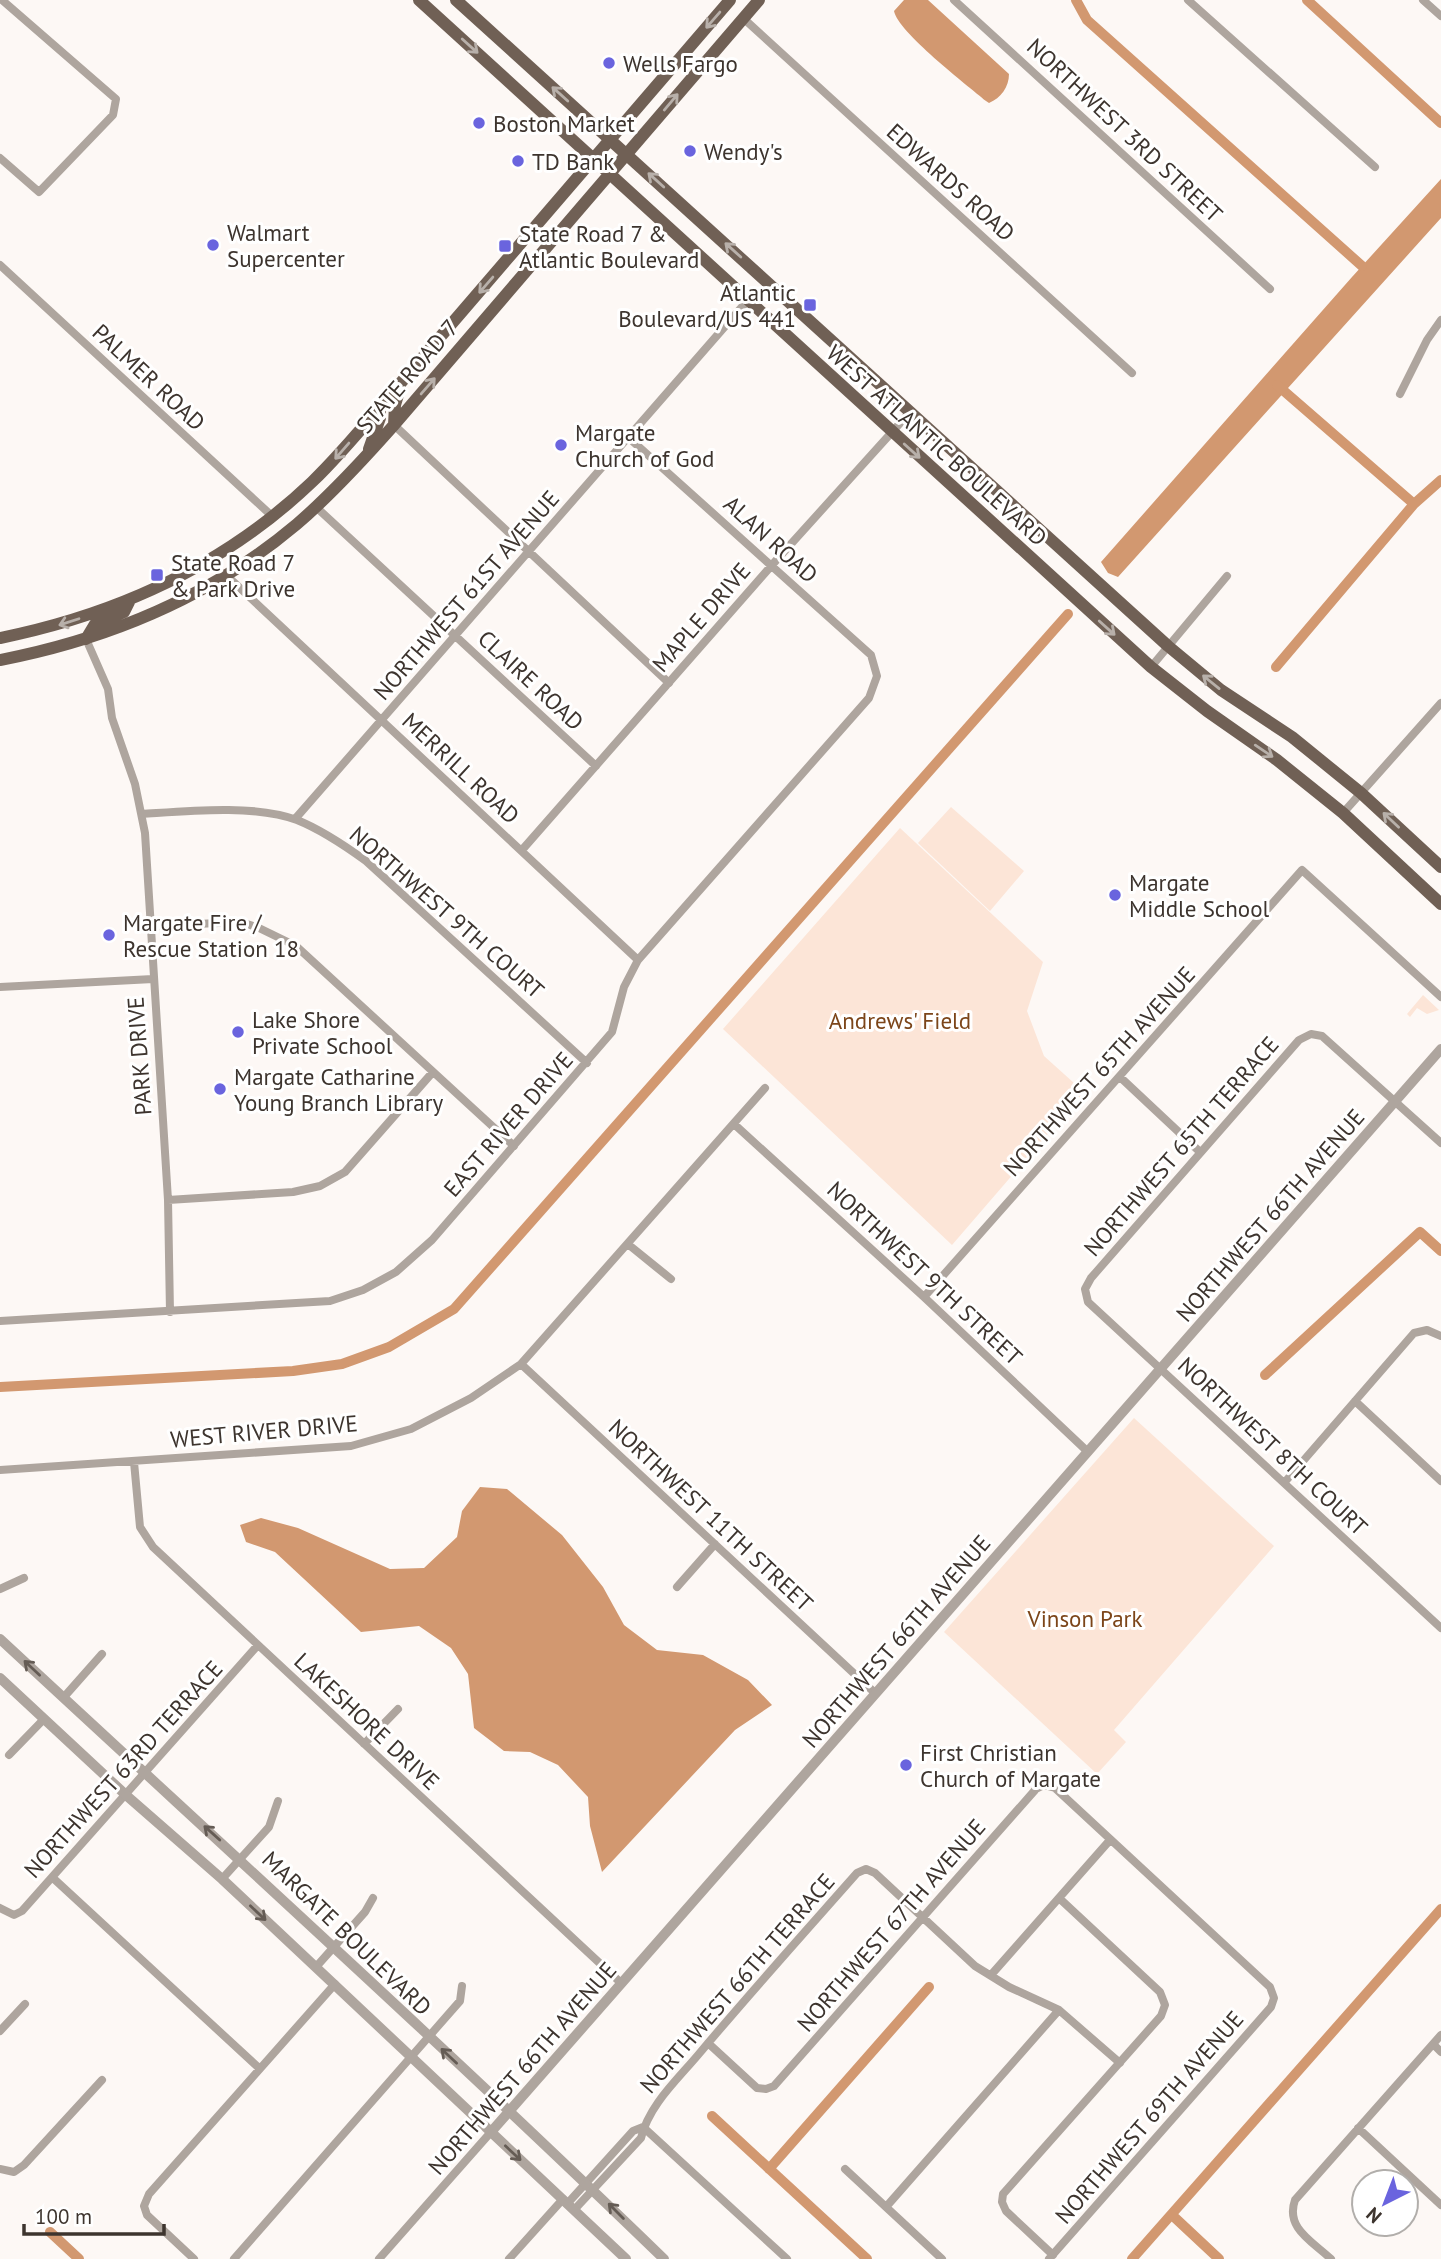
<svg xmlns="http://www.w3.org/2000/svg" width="1441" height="2259" font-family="'PT Sans',sans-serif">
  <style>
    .green { fill: #fce5d7 }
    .water { fill: #d29870 }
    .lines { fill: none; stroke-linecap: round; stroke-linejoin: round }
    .canal { stroke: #d29870; stroke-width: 10 }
    .minor { stroke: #aea59e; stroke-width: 8 }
    .tertiary { stroke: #aea59e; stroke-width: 10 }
    .primary { stroke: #706055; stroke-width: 12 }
    .oneway { stroke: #b8b0aa }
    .oneway2 { stroke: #655c55 }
    .poi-dot { fill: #6a64de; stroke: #fff; stroke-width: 2.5 }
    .labels { text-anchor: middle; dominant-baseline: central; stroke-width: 6; stroke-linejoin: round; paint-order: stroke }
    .poi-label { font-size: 23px; fill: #3d342e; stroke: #fff; text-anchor: start }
    .street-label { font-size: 23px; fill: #3d342e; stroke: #fff }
    .park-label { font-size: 23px; fill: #7c4519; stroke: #fff }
  </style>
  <rect width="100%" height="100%" fill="#fdf8f5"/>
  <!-- green -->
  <path class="green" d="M951,807L1024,871L990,911L918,843Z
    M900,828L1043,962L1027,1011L1044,1056L1084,1092L952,1245L723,1029Z
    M1423,995L1439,1010L1427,1014L1417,1008L1410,1017L1407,1014Z
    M1134,1418L1274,1546L1114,1730L1126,1742L1097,1774L944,1632Z"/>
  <!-- water -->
  <path class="water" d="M904,0H928L1009,74C1009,87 1001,98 989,103L986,101C967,85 898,32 894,11Z
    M1441,179V218L1118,577L1108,573L1101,562L1352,277Z
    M480,1487L507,1489L562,1535L603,1587L624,1625L657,1650L703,1655L748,1680L772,1705L735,1730L602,1872L590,1826L588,1797L558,1765L530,1752L504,1751L474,1728L468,1674L451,1648L419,1626L361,1632L275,1552L246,1542L240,1525L261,1518L298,1528L390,1569L424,1568L457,1537L462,1511Z"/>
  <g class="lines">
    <!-- canal -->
    <path class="canal" d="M1076,0L1087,20L1362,266
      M1307,0L1441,123
      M1277,385L1414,504
      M1276,667L1414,504L1441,480
      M1265,1375L1420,1232L1441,1251
      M0,1387L293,1371L342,1364L389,1347L454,1309L1068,614
      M712,2116L867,2259
      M769,2169L929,1987
      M1172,2215L1219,2259
      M50,2232L79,2259
      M1132,2259L1441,1909"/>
    <!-- minor -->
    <path class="minor" d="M954,0L1270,289
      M1188,0L1375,167
      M1423,0L1441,16
      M743,18L1132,373
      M0,158L39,192L113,115L116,99L2,0
      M0,265L272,516
      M1400,394L1427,340L1441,320
      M394,425L669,683
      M316,507L596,766
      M226,575L638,960
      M86,639L108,689L112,718L135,784L145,833L168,1200L170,1312
      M1151,667L1227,576
      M1343,813L1441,703
      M142,814C187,811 254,804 297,820C322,830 344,845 366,861L587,1063
      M295,819L748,300
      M522,850L772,565L911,411
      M151,926L241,922L259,928L296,946L514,1146
      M0,987L153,979
      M1120,1077L1200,1152
      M734,1124L924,1297L1088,1452
      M1441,1143L1322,1036L1311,1034L1299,1040L1091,1278L1085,1289L1088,1302L1441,1628
      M168,1200L293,1192L320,1186L345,1172L432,1073
      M629,1245L671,1279
      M924,1297L1302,870L1441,997
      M0,1321L330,1301L363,1290L396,1272L432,1240L612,1032L624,987L638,960L869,698L877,676L871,655L629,438
      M521,1364L875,1693
      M1355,1401L1441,1481
      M134,1462L140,1527L153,1547L621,1983
      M0,1470L351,1446L411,1429L471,1398L521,1364L765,1088
      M1284,1483L1414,1333L1427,1330L1441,1336
      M677,1587L715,1544
      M0,1589L24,1578
      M64,1697L102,1654
      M364,1744L398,1709
      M9,1755L44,1719
      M53,1878L259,2068
      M222,1879L269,1827L278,1801
      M0,1908L14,1915L22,1911L258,1645
      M316,1967L365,1912L373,1898
      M991,1975L1110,1840
      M0,2031L25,2004
      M708,2043L757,2088L766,2089L774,2086L1036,1789L1044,1785L1055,1788L1270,1987L1274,1998L1271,2007L1049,2259
      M1433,2044L1441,2052
      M643,2127L787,2259
      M1358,2128L1441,2205
      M0,2169L14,2172L24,2165L102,2080
      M845,2169L942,2259
      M567,2204L633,2131L643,2127
      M886,2207L1059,2010
      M574,2210L641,2138C649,2105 677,2080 698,2055C750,1993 804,1933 857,1873L866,1869L875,1873L975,1966L1009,1987L1059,2010L1120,2063
      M1053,2255L1006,2211L1002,2202L1003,2194L1161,2016L1165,2005L1160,1992L1059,1898
      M194,2259L147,2215L144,2206L149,2194L335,1984
      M234,2259L460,2001L462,1986
      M379,2259L491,2132
      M509,2259L563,2199
      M1331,2259C1312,2241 1285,2228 1295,2200L1441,2035"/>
    <!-- tertiary -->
    <path class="tertiary" d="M0,1639C222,1845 446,2048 664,2259
      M0,1678L127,1796L222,1879L626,2259
      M491,2132L1441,1049"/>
    <!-- primary -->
    <path class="primary" d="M419,0L1151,667L1207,711L1277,760L1343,813L1441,904
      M456,0L1168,646L1221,690L1292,737L1361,793L1441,867
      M394,425L395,405L400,388
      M369,449L380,418V407
      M0,638C118,614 224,566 312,482C336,459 358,433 380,407L730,0
      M86,639L95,624L124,612L129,602
      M0,660C108,639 212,596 297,524C332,494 363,460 394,425L759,0"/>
  </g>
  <!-- one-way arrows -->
  <defs><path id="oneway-shaft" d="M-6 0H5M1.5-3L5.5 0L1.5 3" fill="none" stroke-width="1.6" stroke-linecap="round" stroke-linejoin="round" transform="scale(1.75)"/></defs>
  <g class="oneway">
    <use href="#oneway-shaft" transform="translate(713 20) rotate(131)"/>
    <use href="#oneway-shaft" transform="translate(470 46) rotate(42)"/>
    <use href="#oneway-shaft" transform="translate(560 94) rotate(-138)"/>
    <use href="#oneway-shaft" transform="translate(671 102) rotate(-50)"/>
    <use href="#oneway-shaft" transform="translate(656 180) rotate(-138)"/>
    <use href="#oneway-shaft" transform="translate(733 250) rotate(-138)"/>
    <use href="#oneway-shaft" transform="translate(486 285) rotate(131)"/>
    <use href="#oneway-shaft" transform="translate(428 386) rotate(-49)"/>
    <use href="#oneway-shaft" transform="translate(342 451) rotate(131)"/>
    <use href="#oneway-shaft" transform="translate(912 451) rotate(42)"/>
    <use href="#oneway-shaft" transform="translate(69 622) rotate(162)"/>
    <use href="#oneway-shaft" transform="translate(1107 628) rotate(42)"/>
    <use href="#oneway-shaft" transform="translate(1211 682) rotate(-141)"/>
    <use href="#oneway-shaft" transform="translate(1264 751) rotate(34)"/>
    <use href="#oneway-shaft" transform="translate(1391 820) rotate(-137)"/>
  </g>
  <g class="oneway2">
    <use href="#oneway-shaft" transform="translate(32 1668) rotate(-137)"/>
    <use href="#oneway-shaft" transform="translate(212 1833) rotate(-138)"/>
    <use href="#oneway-shaft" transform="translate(258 1913) rotate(43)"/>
    <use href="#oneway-shaft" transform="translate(449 2056) rotate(-137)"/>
    <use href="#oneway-shaft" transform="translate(513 2153) rotate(43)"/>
    <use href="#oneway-shaft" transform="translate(616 2211) rotate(-135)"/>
  </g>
  <!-- markers -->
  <g class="poi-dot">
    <circle cx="609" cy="63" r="7"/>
    <circle cx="479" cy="123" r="7"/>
    <circle cx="690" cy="151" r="7"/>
    <circle cx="518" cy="161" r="7"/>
    <circle cx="213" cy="245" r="7"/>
    <rect x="498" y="239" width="14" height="14" rx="3.5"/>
    <rect x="803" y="298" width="14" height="14" rx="3.5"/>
    <circle cx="561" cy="445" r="7"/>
    <rect x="150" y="568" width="14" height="14" rx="3.5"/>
    <circle cx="1115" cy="895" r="7"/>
    <circle cx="109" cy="935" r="7"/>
    <circle cx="238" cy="1032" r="7"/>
    <circle cx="220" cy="1089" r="7"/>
    <circle cx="906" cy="1765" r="7"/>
  </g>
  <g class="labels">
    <!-- poi labels -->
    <g class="poi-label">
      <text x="623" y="63">Wells Fargo</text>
      <text x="493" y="123">Boston Market</text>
      <text x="704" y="151">Wendy's</text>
      <text x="532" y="161">TD Bank</text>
      <text x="227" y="232">Walmart<tspan x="227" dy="26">Supercenter</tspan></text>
      <text x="519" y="233">State Road 7 &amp;<tspan x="519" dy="26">Atlantic Boulevard</tspan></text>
      <text x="796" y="292" text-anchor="end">Atlantic<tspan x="796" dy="26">Boulevard/US 441</tspan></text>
      <text x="575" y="432">Margate<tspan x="575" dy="26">Church of God</tspan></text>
      <text x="171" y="562">State Road 7<tspan x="171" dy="26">&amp; Park Drive</tspan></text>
      <text x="1129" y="882">Margate<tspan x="1129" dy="26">Middle School</tspan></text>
      <text x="123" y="922">Margate Fire /<tspan x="123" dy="26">Rescue Station 18</tspan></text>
      <text x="252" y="1019">Lake Shore<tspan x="252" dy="26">Private School</tspan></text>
      <text x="234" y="1076">Margate Catharine<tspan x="234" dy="26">Young Branch Library</tspan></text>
      <text x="920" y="1752">First Christian<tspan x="920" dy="26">Church of Margate</tspan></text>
    </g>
    <!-- street labels -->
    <g class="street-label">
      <text transform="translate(1125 130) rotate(43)">NORTHWEST 3RD STREET</text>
      <text transform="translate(951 182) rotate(42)">EDWARDS ROAD</text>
      <text transform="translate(407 376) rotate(-49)">STATE ROAD 7</text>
      <text transform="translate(149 377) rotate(43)">PALMER ROAD</text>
      <text transform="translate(937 445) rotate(42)">WEST ATLANTIC BOULEVARD</text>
      <text transform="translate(771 539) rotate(42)">ALAN ROAD</text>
      <text transform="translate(466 595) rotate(-49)">NORTHWEST 61ST AVENUE</text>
      <text transform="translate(701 617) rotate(-49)">MAPLE DRIVE</text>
      <text transform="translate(531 680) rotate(43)">CLAIRE ROAD</text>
      <text transform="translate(461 768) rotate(43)">MERRILL ROAD</text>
      <text transform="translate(447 912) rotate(41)">NORTHWEST 9TH COURT</text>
      <text transform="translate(139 1056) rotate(-94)">PARK DRIVE</text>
      <text transform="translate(1099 1071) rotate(-48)">NORTHWEST 65TH AVENUE</text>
      <text transform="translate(508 1124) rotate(-49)">EAST RIVER DRIVE</text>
      <text transform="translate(1181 1146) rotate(-49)">NORTHWEST 65TH TERRACE</text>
      <text transform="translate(1270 1215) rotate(-49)">NORTHWEST 66TH AVENUE</text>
      <text transform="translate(925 1273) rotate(43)">NORTHWEST 9TH STREET</text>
      <text transform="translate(264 1431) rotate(-5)">WEST RIVER DRIVE</text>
      <text transform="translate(1273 1446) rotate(43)">NORTHWEST 8TH COURT</text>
      <text transform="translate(711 1515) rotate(43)">NORTHWEST 11TH STREET</text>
      <text transform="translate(896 1641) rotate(-49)">NORTHWEST 66TH AVENUE</text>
      <text transform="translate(367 1721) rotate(43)">LAKESHORE DRIVE</text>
      <text transform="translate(123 1769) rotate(-48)">NORTHWEST 63RD TERRACE</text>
      <text transform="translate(891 1925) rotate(-49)">NORTHWEST 67TH AVENUE</text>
      <text transform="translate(347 1933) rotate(44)">MARGATE BOULEVARD</text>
      <text transform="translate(737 1983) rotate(-49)">NORTHWEST 66TH TERRACE</text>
      <text transform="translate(522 2068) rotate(-49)">NORTHWEST 66TH AVENUE</text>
      <text transform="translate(1149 2117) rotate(-49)">NORTHWEST 69TH AVENUE</text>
    </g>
    <!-- park labels -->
    <g class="park-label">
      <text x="900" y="1020">Andrews' Field</text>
      <text x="1085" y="1618">Vinson Park</text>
    </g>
  </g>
  <!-- north arrow -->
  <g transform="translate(1385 2203) rotate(222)"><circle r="33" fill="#ffffff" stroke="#b1aeab" stroke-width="2"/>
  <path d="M0-5L12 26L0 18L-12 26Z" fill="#6a64de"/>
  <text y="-10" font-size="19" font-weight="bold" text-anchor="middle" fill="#3d342e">N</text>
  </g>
  <!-- scale -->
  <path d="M24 2224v10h140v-10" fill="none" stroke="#3d342e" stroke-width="3.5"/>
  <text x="35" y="2224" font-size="21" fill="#3d342e" stroke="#ffffff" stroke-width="5" paint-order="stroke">100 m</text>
</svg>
